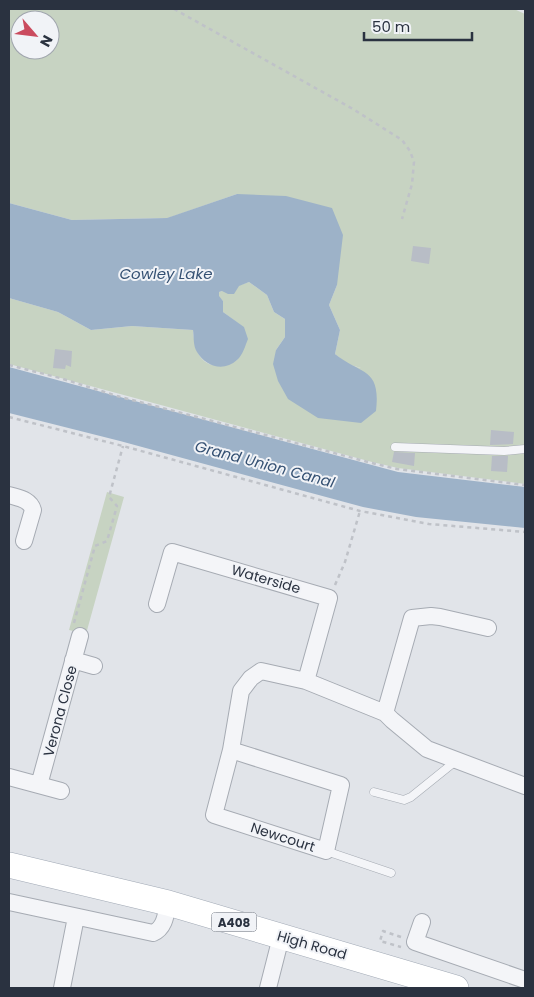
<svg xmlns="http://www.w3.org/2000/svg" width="534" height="997" font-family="Poppins,sans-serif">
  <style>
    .green { fill: #c7d3c2; fill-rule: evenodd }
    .water { fill: #9db2c8 }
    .building { fill: #b8bdc6 }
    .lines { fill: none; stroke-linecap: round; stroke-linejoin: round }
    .lane-casing { stroke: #a6abb3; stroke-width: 9 }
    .street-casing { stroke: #a6abb3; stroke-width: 18 }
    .primary-casing { stroke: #a1a9b5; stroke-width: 26 }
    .path { stroke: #bfc2c8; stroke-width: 2.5; stroke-dasharray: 4 4; stroke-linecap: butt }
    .lane { stroke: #f4f5f8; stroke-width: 8 }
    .street { stroke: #f4f5f8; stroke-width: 16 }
    .primary { stroke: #fff; stroke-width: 25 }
    .labels { text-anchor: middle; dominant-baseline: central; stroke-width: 4; stroke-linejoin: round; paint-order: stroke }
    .shield { fill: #f1f3f7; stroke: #666c77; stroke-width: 1 }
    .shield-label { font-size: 12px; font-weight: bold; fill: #2a3240 }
    .street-label { font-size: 14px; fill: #2a3240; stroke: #f1f3f7 }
    .water-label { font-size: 15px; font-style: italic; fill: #355173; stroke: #f1f3f7 }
  </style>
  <rect width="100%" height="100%" fill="#e1e4e9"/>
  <!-- green -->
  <path class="green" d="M9,9H514L525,14V484L398,468L372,462L9,364V298L58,312L91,330L132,326L193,330C195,359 207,374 237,360L243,327L223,312V301L218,296L219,292L249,282L267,295L274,312L285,319V337L276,350L361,368L347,364L335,354L340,330L329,305L337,285L237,194L168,218L72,220L9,203ZM20,20H50V50H20Z
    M107,492L124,497L86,634L69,630Z"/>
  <!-- water -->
  <path class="water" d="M237,194L286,196L332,208L343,235L337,285L329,305L340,330L335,354C361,375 381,367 376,411L361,423L318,418L288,399L278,381L273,364L276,350L285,337V319L274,312L267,295L249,282L239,286L234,294H228L222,291L219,292V296L223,301V312L244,327L248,339C245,346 243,355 237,360C224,372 206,367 197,352C193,346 194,337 193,330L132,326L91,330L58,312L9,298V203L72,220L167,218Z
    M9,367L398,472L525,487V528L416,517L363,507L120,441L9,413Z"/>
  <!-- building -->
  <path class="building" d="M413,246L431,248L429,264L411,261Z
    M55,349L72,351L71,367L66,365L65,369L53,368Z
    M491,430L514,432L513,444L490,445Z
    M394,452L415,453L414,466L392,462Z
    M492,456H508L507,472L491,471Z"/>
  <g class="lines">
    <defs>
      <path id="lane" d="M395,447L504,451L525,449
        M374,792L404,800L411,797L457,760
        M326,851L391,873"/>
      <path id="street" d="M9,495C18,498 30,499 33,510L24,541
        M157,604L172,552L329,598L306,681
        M73,660L94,666
        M385,713L412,618L431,616L440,617L488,628
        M231,750L341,785L326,851L214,815L231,750L241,691L251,678L261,671L306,681L385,713L392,720L427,749L525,786
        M9,777L61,791
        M39,785L80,636
        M9,902L153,933C165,928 166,914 168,903
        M422,922L415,942L525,980
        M62,988L76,917
        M268,988L281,937"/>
      <path id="primary" d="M9,865L168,903L456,988"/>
    </defs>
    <!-- lane casing -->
    <use href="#lane" class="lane-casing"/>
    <!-- street casing -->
    <use href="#street" class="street-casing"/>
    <!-- primary casing -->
    <use href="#primary" class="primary-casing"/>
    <!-- path -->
    <path class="path" d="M174,9L353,109L402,140L410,151L414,162L412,184L402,219
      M9,365L60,378L117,396L372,463L397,469L525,485
      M9,417L123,446L360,511L429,524L525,532
      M335,585L345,562L360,511
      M74,623L95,546L107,541L117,506L109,497L123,446
      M401,937L383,931L380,941L401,947"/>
    <!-- lane -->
    <use href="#lane" class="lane"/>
    <!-- street -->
    <use href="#street" class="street"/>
    <!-- primary -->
    <use href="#primary" class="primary"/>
  </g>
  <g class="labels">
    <!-- shield labels -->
    <rect class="shield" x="211.5" y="912.5" width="45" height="19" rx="4"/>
    <g class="shield-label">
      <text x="234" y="922">A408</text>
    </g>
    <!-- street labels -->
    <g class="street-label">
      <text transform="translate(266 579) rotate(16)">Waterside</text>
      <text transform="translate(60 711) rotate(-75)">Verona Close</text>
      <text transform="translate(283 837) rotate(18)">Newcourt</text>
      <text transform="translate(312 945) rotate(16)">High Road</text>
    </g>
    <!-- water labels -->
    <g class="water-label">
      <text x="166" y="273">Cowley Lake</text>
      <text transform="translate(265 464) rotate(15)">Grand Union Canal</text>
    </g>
  </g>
  <!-- border -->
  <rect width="534" height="997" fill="none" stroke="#2a3240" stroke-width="20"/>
  <!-- north arrow -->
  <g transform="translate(35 35) rotate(118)"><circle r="24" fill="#f1f3f7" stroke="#a1a6ae"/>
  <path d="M0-4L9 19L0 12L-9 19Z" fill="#ca4b5e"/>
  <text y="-8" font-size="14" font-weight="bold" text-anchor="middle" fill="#2a3240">N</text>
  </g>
  <!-- scale -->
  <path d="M364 32v8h108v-8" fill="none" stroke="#2a3240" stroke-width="2.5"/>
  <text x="372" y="32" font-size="15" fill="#2a3240" stroke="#f1f3f7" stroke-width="4" paint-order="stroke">50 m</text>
</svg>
